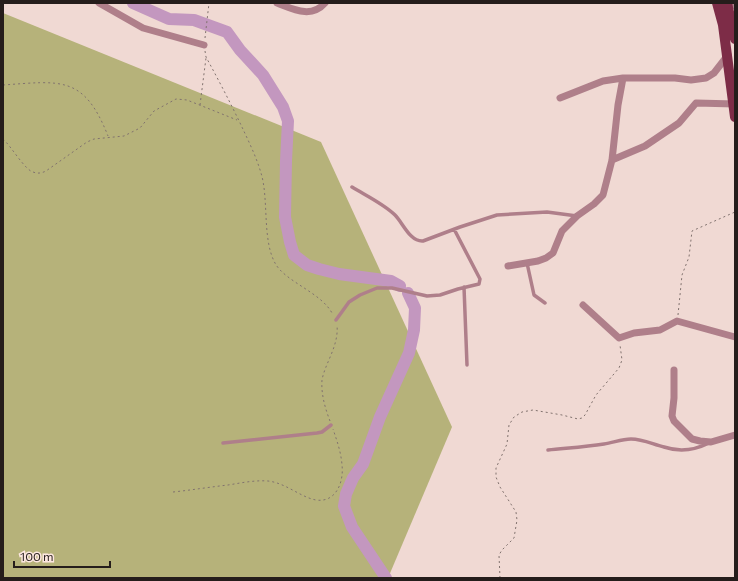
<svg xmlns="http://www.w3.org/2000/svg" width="738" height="581" font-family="Commissioner,sans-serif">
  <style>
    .forest { fill: #b6b27a }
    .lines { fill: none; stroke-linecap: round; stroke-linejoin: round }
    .river { stroke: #c397bf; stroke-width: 12 }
    .path { stroke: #81726e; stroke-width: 1; stroke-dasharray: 2 3; stroke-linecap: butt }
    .service { stroke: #af7f8a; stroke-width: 3.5 }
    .minor { stroke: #af7f8a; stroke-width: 7 }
    .primary { stroke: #7d2c47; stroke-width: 10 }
  </style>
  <rect width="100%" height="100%" fill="#f0d9d3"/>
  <!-- forest -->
  <path class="forest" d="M3,13L321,142L452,427L388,578H3Z"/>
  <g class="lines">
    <!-- river -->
    <path class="river" d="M133,3L169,19L194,20L227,32L240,50L263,75L283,107L288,121L286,161L285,217L290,242L294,255L307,265L319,269L339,274L391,281L400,286
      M386,578L352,527L344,506L346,494L353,478L363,464L380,417L409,353L414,330L415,308L408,293"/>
    <!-- path -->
    <path class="path" d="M205,38L209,3
      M205,51L206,57C218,79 230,102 241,125C248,140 256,156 261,173C269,199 262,239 275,263C285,282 323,293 333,315
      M3,85C61,81 84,75 108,136
      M200,105L206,58
      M3,139C11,146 25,170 33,172C38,174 42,173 46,171L87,142L94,139L124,136L140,128L154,111L176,99L187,100L237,120
      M678,315L682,275L689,257L692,231L735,212
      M330,421C325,408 321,394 322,380C325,363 339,346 337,325
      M173,492C192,490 210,487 228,485C241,483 254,480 268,481C286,483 300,497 316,500C336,503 344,482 342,465C341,452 337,441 333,429
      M500,578L499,555L502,550L514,538L517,520L516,512L500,487L496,477V468L507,444L509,425L514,417L522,412L533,410L562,415L578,419L582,418L585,415L596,395L619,368L622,360L620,345"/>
    <!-- service -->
    <path class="service" d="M352,187C365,195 384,204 395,215C403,223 410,242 423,241L460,227L497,215L547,212L577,216
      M527,263L534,295L545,303
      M464,287L467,365
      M336,320L349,302L360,295L377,288H392L427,296L440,295L458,289L479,284L480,279L454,229
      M223,443L317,433L322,432L331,425
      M548,450C567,448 585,447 604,444C613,443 621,439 631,439C643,439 652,444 664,447C679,452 695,450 709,443"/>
    <!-- minor -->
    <path class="minor" d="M99,3L143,28L204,45
      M277,3C293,9 311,19 325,3
      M723,3L735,6
      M560,98L603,81L623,78H675L691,80L706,78L714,73L728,55
      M612,160L645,146L679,123L696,103L735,104
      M508,266L538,261L546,258L553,253L562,231L577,216L594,204L603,195L612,160L618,105L623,78
      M583,305L619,338L634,333L660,330L677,321L735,337
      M674,370V398L672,416L674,421L692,439L700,441L711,442L735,435"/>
    <!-- primary -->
    <path class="primary" d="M717,3L723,25L735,117
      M727,3L735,39"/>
  </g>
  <!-- border -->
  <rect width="738" height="581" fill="none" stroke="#251d1b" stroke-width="8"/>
  <!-- scale -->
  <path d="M14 561v6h96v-6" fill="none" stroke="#251d1b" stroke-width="2"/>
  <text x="20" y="561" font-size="12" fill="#251d1b" stroke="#fde7e0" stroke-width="3" paint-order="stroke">100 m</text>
</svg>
